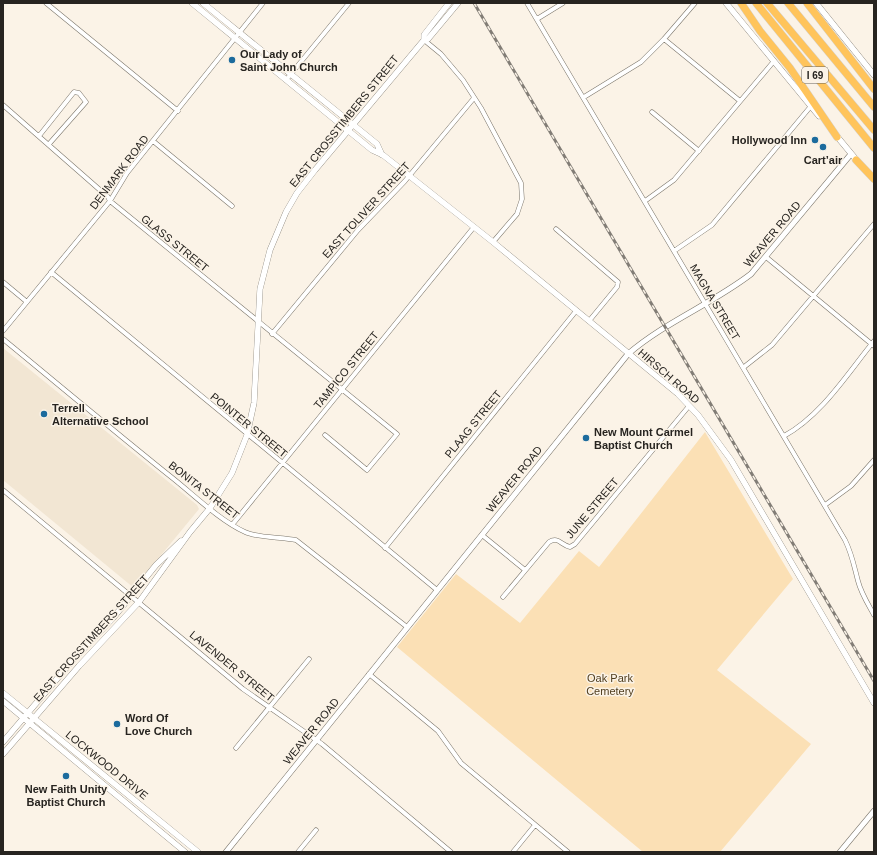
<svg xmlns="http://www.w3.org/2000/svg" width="877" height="855" font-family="Arial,sans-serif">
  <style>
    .built { fill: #f2e6d3 }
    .green { fill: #fbe0b5 }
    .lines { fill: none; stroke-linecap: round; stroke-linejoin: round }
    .minor-casing { stroke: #7b756a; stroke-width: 5 }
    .tertiary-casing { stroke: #7b756a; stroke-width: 6 }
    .secondary-casing { stroke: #7b756a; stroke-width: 6 }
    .motorway-casing { stroke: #d4d3d2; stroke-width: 8 }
    .minor { stroke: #fff; stroke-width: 4 }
    .tertiary { stroke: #fff; stroke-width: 5 }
    .secondary { stroke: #fff; stroke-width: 5.5 }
    .motorway { stroke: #ffc45b; stroke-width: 7 }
    .rail-casing { stroke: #827d76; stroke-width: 3 }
    .rail { stroke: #fbf3e7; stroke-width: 1.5; stroke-dasharray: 4.5; stroke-linecap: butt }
    .poi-dot { fill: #1c6b9d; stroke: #fbf3e7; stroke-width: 1.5 }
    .labels { text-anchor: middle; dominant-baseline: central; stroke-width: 3; stroke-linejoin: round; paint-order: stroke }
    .shield { fill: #fbf3e7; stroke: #67625c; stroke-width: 1 }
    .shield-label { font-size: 10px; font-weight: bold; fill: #272420 }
    .poi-label { font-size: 11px; font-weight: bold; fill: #272420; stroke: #fbf3e7; text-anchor: start }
    .street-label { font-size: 11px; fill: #272420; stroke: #fbf3e7 }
    .park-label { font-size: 11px; fill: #503e1e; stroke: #fbf3e7 }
  </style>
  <rect width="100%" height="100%" fill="#fbf3e7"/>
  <!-- built -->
  <path class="built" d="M3,348L197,505L199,509L134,588L3,480Z"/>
  <!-- green -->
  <path class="green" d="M705,432L793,579L717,670L811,744L720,852H643L397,647L456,574L520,623L579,551L599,567Z"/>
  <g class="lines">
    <defs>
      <path id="minor" d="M46,3L178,111
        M527,3L845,540C852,554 854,566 858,581C861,593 868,604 874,615
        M537,19L563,3
        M664,39L740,101
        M424,40L441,54L463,80L481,108L521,183L522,199L517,214L493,242
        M286,80L349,3
        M584,97L641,62L664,39L695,3
        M3,105L108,197L110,201L397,434L367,470L325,435
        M652,112L699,151
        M39,136L74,92L79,93L86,102L49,144
        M153,141L232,206
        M645,201L674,180L774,61
        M556,229L618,282L617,287L589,321
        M674,251L712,225L811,106
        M766,257L874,346
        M51,272L437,590
        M3,282L27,302
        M3,331L110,201L127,173L263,3
        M272,334L358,230L405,181L474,98
        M3,339C59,385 114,431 170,476C193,494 219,520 245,532C257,538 282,537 296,540L407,627
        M744,367L772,345L874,224
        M784,436C822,415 847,374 874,341
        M3,490L243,689L322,744L451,852
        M825,505L851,486L874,460
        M232,525L474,227
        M482,535L525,570
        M385,548L576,311
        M503,597L549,542C558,536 561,545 570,547L575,544L689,406
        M369,674L438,731L461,763L568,852
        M236,748L309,659
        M298,852L316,830
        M513,852L535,825"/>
      <path id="tertiary" d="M226,852L628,354C665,322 712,304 751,274L851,154
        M840,852L874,811"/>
      <path id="secondary" d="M192,3L372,150L383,155L493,242L678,394L698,415L731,460L874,703
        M203,3L377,144L382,155
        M726,3L819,116
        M816,3L874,75
        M424,40V35L449,3
        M835,134L859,163
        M3,693L198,852
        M3,701L185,852
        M3,742L73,660L113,618L156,565L181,541
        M3,754L79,666L139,602L190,532L210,508L232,473L247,435L254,403L260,289L270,250L286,212L297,193L315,170L424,40L428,39L458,3"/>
      <path id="motorway" d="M741,3L760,31L790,68L837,137
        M756,3L874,148
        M767,3L874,130
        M788,3L874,107
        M807,3L874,89
        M856,160L874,179"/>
    </defs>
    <!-- minor casing -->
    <use href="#minor" class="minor-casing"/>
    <!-- tertiary casing -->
    <use href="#tertiary" class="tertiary-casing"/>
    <!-- secondary casing -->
    <use href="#secondary" class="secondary-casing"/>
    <!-- motorway casing -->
    <use href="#motorway" class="motorway-casing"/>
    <!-- minor -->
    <use href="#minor" class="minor"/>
    <!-- tertiary -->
    <use href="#tertiary" class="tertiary"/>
    <!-- secondary -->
    <use href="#secondary" class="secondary"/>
    <!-- motorway -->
    <use href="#motorway" class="motorway"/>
    <defs>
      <path id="rail" d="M474,3L874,681"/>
    </defs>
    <!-- rail casing -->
    <use href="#rail" class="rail-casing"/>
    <!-- rail -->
    <use href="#rail" class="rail"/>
  </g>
  <!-- markers -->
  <g class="poi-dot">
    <circle cx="232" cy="60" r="4"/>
    <circle cx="815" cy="140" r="4"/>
    <circle cx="823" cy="147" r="4"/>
    <circle cx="44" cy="414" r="4"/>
    <circle cx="586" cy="438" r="4"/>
    <circle cx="117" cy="724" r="4"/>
    <circle cx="66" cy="776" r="4"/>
  </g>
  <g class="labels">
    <!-- shield labels -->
    <rect class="shield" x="802" y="67" width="26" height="16" rx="3"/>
    <g class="shield-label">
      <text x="815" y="75">I 69</text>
    </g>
    <!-- poi labels -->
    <g class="poi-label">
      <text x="240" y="54">Our Lady of<tspan x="240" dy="13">Saint John Church</tspan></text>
      <text x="807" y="140" text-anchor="end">Hollywood Inn</text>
      <text x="823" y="160" text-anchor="middle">Cart’air</text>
      <text x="52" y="408">Terrell<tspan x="52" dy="13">Alternative School</tspan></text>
      <text x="594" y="432">New Mount Carmel<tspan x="594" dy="13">Baptist Church</tspan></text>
      <text x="125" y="718">Word Of<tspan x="125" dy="13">Love Church</tspan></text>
      <text x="66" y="789" text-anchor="middle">New Faith Unity<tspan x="66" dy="13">Baptist Church</tspan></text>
    </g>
    <!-- street labels -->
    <g class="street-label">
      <text transform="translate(344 121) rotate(-51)">EAST CROSSTIMBERS STREET</text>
      <text transform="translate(119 172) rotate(-53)">DENMARK ROAD</text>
      <text transform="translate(366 210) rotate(-48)">EAST TOLIVER STREET</text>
      <text transform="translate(772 234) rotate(-50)">WEAVER ROAD</text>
      <text transform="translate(175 243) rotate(39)">GLASS STREET</text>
      <text transform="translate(715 302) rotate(59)">MAGNA STREET</text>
      <text transform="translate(346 370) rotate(-51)">TAMPICO STREET</text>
      <text transform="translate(669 376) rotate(41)">HIRSCH ROAD</text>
      <text transform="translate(473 424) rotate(-51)">PLAAG STREET</text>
      <text transform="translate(249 425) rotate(39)">POINTER STREET</text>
      <text transform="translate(514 479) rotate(-51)">WEAVER ROAD</text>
      <text transform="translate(204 490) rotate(38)">BONITA STREET</text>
      <text transform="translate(592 508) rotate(-50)">JUNE STREET</text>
      <text transform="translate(91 638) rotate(-48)">EAST CROSSTIMBERS STREET</text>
      <text transform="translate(232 666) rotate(39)">LAVENDER STREET</text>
      <text transform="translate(311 731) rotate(-51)">WEAVER ROAD</text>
      <text transform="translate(107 765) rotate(39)">LOCKWOOD DRIVE</text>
    </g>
    <!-- park labels -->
    <g class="park-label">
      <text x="610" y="678">Oak Park<tspan x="610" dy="13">Cemetery</tspan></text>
    </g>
  </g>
  <!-- border -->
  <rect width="877" height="855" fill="none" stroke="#272420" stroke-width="8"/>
</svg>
